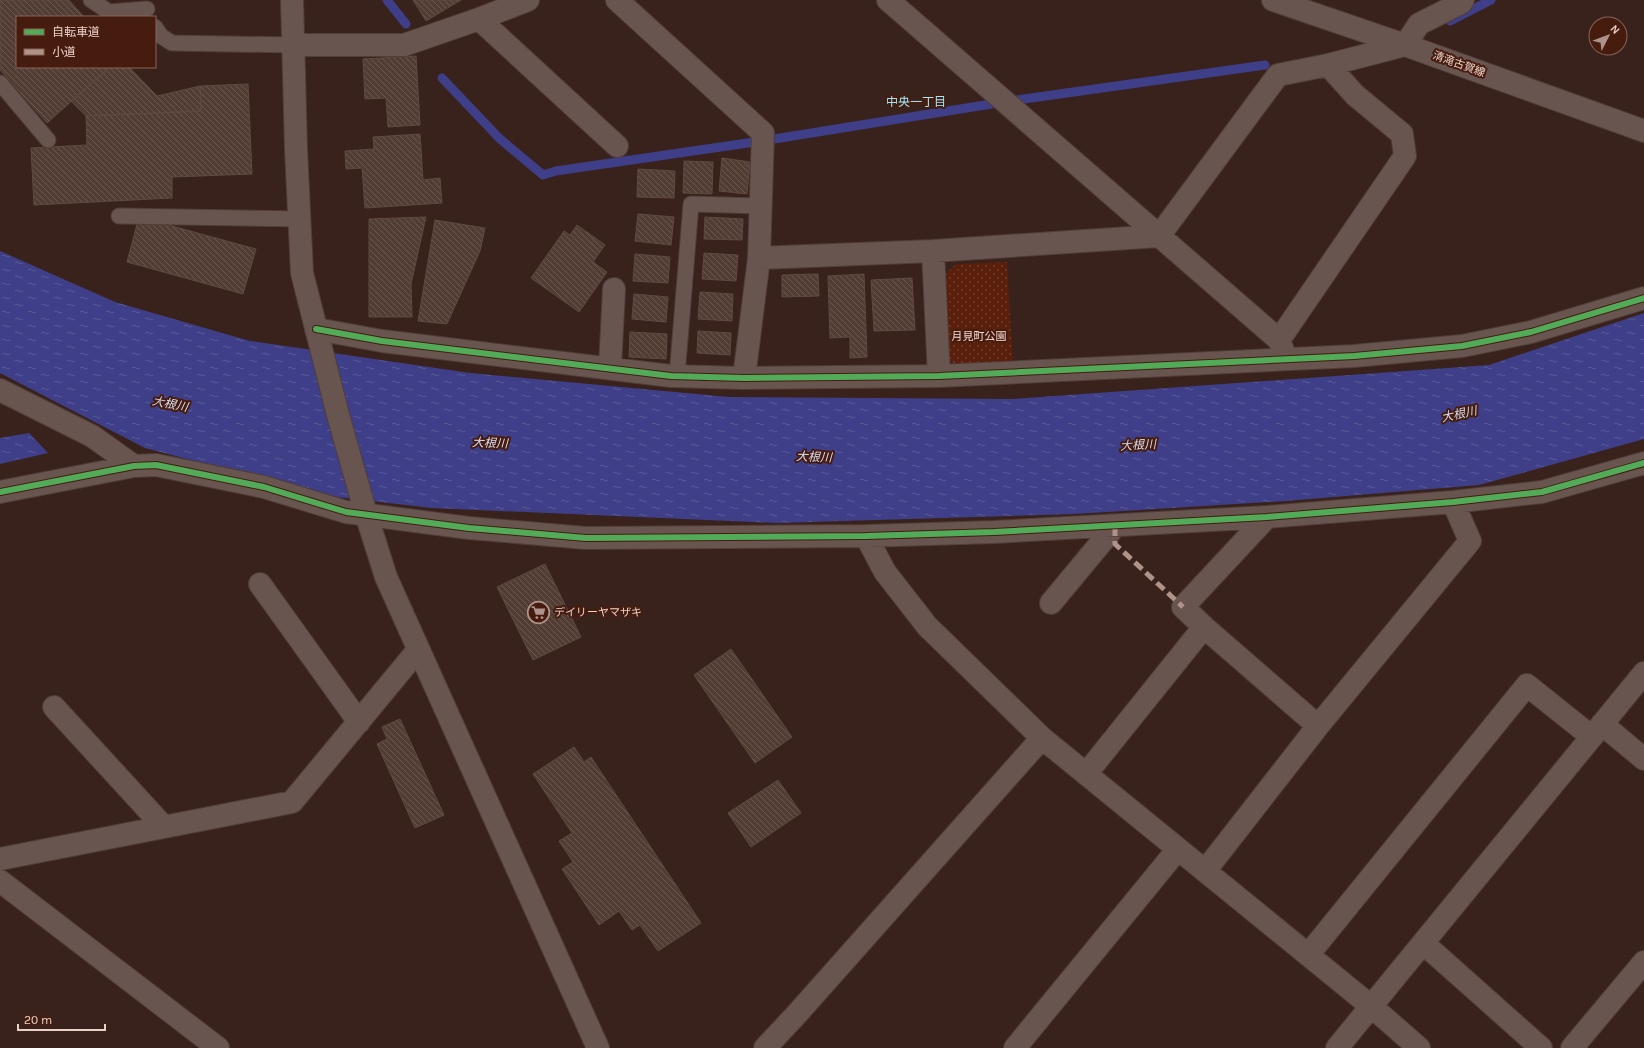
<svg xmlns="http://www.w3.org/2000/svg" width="1644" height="1048" font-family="Karla,'Noto Sans JP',sans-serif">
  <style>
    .grass { fill: url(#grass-dots) }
    .water { fill: url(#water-ripples) }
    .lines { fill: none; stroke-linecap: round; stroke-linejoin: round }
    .stream { stroke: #3e3f88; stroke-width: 9 }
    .building { fill: url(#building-back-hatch); stroke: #5d4a41 }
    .service-casing { stroke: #513d38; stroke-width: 17 }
    .minor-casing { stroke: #513d38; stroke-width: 24 }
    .tertiary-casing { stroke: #513d38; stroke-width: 24 }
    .secondary-casing { stroke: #513d38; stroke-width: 24 }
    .service { stroke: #685550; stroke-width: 15 }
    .minor { stroke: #685550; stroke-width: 22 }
    .tertiary { stroke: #685550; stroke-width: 22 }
    .secondary { stroke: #685550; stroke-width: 22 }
    .quiet { stroke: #af9288; stroke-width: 5; stroke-dasharray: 10 5; stroke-linecap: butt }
    .cycleway-casing { stroke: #461c0f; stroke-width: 8 }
    .cycleway { stroke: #51ab58; stroke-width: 6 }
    .labels { text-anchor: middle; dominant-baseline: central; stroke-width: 4; stroke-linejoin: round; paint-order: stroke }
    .street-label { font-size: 11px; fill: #ecd0c7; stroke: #461c0f }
    .park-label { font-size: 11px; fill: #f2d7cf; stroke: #461c0f }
    .poi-label { font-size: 11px; fill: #ecd0c7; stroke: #461c0f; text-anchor: start }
    .neighbourhood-label { font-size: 12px; fill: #9be7fc; stroke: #461c0f }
    .water-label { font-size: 12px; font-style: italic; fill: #d9ddf4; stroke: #461c0f }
  </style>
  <defs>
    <pattern id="grass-dots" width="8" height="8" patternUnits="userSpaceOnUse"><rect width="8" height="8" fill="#591f0b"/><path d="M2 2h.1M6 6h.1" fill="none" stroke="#713e2d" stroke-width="1.8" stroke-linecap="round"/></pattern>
    <pattern id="water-ripples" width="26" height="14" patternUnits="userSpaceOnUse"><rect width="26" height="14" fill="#3e3f88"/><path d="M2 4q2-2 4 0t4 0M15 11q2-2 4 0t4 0" fill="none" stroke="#5a5a97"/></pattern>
    <pattern id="building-back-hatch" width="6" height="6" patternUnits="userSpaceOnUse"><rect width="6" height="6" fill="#513d33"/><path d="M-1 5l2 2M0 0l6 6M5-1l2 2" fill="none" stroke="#6a584f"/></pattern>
  </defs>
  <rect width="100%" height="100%" fill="#39221c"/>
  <!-- grass -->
  <path class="grass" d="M1007,262L1013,368L959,369L947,357L946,274L956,264Z"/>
  <!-- water -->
  <path class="water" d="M0,251L115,302L250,341L470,373L729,397L1014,399L1489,365L1644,313V439L1479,485L1286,501L1074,514L777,523L432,508L328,496L145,448L0,373Z
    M29,433L48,453L0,464V438Z"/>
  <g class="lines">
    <!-- stream -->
    <path class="stream" d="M387,0L406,24
      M1450,21L1491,0
      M442,78L499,138L543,175L556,171L768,140L1010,101L1265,65"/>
  </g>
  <!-- building -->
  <path class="building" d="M0,0H69L84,17H17V67H110L47,123L0,70Z
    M413,0H461L426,21Z
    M416,56L420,125L388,127L386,98L365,99L363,59Z
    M110,67H129L157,96L200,86L201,111L86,116L71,101Z
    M248,84L252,174L172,177V198L34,205L31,148L87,145L86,116L201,111L200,86Z
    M420,134L423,180L440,178L442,203L365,208L362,168L346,169L345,151L374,149L373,137Z
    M722,158L750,162L747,194L719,191Z
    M684,161L713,162L712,194L683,193Z
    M638,169L675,171L674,198L637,197Z
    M638,214L674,217L671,245L635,241Z
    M139,217L256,249L243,294L127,262Z
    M426,217L411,284L412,317H369V219Z
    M705,217L743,219L742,240L704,239Z
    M435,220L485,228L480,251L447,324L418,321Z
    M577,225L605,245L593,262L607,272L579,312L531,278L564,231L570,235Z
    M704,253L738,255L736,281L702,279Z
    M635,254L670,257L668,283L633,281Z
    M818,274L819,296L782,297V275Z
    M864,274L867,357L850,358V337L830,338L828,276Z
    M912,278L915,330L874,331L871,280Z
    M700,292L733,294L732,321L698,319Z
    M634,294L668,297L666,322L632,319Z
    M698,331L731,333L730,355L697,353Z
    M630,332L667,334L666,359L629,357Z
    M545,564L581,637L533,660L497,587Z
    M731,649L792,737L755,763L694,675Z
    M400,719L444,815L415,828L377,744L387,739L382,727Z
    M574,747L584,762L591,757L701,923L658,951L640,925L632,930L619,911L599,925L562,869L573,862L559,841L572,833L533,774Z
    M778,780L801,813L751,847L728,813Z"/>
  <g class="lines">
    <defs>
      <path id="service" d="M91,0L109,12L147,9
        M155,27L161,36L172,43L293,45
        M0,83L48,140
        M119,216L300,219
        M677,376L691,204L760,206"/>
      <path id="minor" d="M617,0L763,133L759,258L744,378
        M888,0L1279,340
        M479,19L617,146
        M293,45H404L479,19L528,0
        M933,251L939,376
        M759,258L933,251L1159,236L1278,75L1328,65L1405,45L1419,24L1461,3L1463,0
        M316,329L382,341L671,376L744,378L939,376L1354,356L1462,346L1531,332L1644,298
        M1284,353L1279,340L1405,156L1402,134L1355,95L1328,65
        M610,368L614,289
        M0,390L92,436L134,466
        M0,492L134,466L156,465L264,487L346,512L469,528L586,538L866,536L994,532L1267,517L1453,502L1542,492L1644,463
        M1267,517L1183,607L1204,627L1318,726
        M866,536L885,572L927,626L1042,738L1372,1007L1419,1048
        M260,584L359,722
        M1051,603L1115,526
        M54,707L164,827
        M1602,724L1644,759
        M1086,774L1204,627
        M0,859L292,802L418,650
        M1205,871L1318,726L1470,541L1453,502
        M0,881L218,1048
        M1423,943L1541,1048
        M1308,955L1527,685L1592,737
        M765,1048L796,1015L1042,738
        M1015,1048L1178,849
        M1337,1048L1644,673
        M1572,1048L1644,962"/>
      <path id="tertiary" d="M292,0L296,149L302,273L338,415L366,514L386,577L598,1048"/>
      <path id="secondary" d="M1273,0L1405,45L1644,131"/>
    </defs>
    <!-- service casing -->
    <use href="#service" class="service-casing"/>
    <!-- minor casing -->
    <use href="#minor" class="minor-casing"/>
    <!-- tertiary casing -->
    <use href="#tertiary" class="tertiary-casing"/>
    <!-- secondary casing -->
    <use href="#secondary" class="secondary-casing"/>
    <!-- service -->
    <use href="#service" class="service"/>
    <!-- minor -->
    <use href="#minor" class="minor"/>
    <!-- tertiary -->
    <use href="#tertiary" class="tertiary"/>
    <!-- secondary -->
    <use href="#secondary" class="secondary"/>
    <!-- quiet -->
    <path class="quiet" d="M1115,526V544L1183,607"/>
    <defs>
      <path id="cycleway" d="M316,329L382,341L671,376L744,378L939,376L1354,356L1462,346L1531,332L1644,298
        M0,492L134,466L156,465L264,487L346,512L469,528L586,538L866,536L994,532L1267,517L1453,502L1542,492L1644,463"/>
    </defs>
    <!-- cycleway casing -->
    <use href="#cycleway" class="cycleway-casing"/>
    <!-- cycleway -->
    <use href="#cycleway" class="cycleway"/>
  </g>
  <!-- icons -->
  <defs>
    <symbol id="supermarket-ring" viewBox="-11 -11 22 22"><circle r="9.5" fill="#461c0f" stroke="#ad938b" stroke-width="1.5"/><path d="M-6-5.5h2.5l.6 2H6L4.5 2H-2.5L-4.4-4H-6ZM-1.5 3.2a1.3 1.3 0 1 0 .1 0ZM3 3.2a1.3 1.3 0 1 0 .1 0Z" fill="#ad938b"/></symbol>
  </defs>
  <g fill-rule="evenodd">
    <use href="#supermarket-ring" x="526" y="600" width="25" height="25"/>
  </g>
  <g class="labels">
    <!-- street labels -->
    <g class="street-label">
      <text transform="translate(1459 64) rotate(20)">清滝古賀線</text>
    </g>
    <!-- park labels -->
    <g class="park-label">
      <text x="979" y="336">月見町公園</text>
    </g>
    <!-- poi labels -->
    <g class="poi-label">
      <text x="554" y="612">デイリーヤマザキ</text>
    </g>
    <!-- neighbourhood labels -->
    <g class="neighbourhood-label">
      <text x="916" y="102">中央一丁目</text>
    </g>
    <!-- water labels -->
    <g class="water-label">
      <text transform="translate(170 404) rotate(11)">大根川</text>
      <text transform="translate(1459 414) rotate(-12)">大根川</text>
      <text transform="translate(490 443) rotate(2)">大根川</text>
      <text transform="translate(1138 445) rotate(-3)">大根川</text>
      <text transform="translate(814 457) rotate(2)">大根川</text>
    </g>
  </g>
  <!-- legend -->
  <rect x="16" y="16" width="140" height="52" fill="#461c0f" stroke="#886459"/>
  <rect x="24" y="29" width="20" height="6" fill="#51ab58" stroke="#886459"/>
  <text x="52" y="36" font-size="12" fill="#ecd0c7">自転車道</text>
  <rect x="24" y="49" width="20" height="6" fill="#af9288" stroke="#886459"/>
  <text x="52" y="56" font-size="12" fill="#ecd0c7">小道</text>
  <!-- north arrow -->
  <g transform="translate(1608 36) rotate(48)"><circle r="19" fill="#461c0f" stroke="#886459"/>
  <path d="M0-3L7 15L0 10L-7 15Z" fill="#ad938b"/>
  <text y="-6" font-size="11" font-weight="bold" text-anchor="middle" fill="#ecd0c7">N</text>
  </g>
  <!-- scale -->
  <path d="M18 1024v6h87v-6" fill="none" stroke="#ecd0c7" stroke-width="2"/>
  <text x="24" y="1024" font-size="12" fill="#ecd0c7" stroke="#461c0f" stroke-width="3" paint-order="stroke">20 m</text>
</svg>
